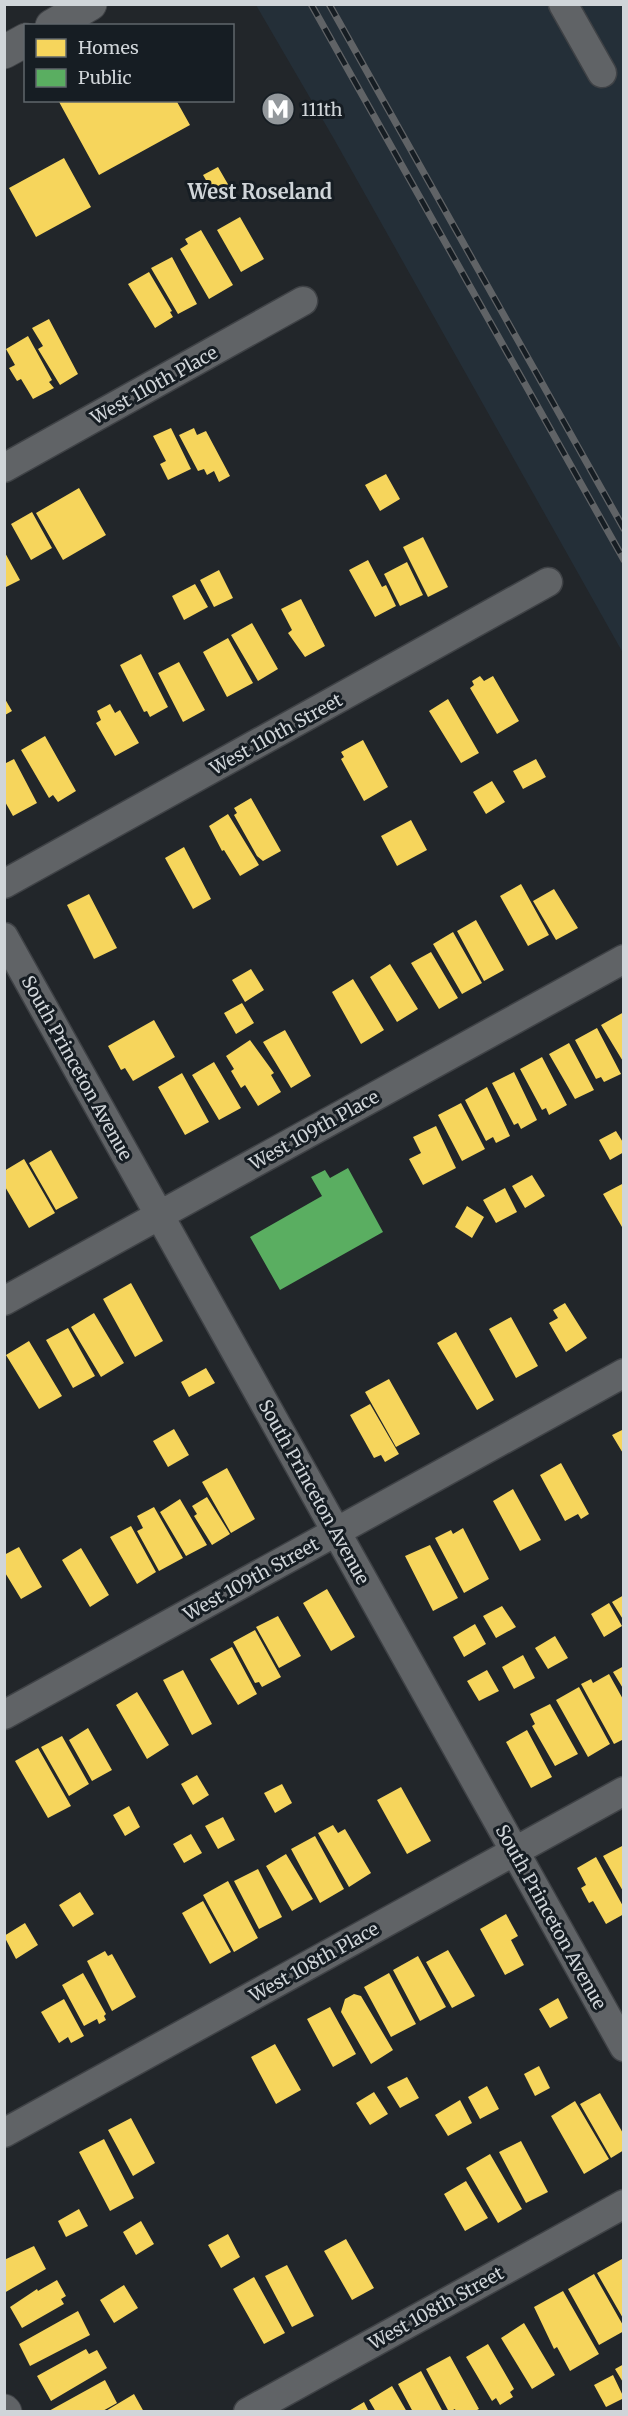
<svg xmlns="http://www.w3.org/2000/svg" width="628" height="2416" font-family="Merriweather,serif">
  <style>
    .built { fill: #242f38 }
    .homes { fill: #f6d55c }
    .public { fill: #5aae61 }
    .lines { fill: none; stroke-linecap: round; stroke-linejoin: round }
    .street-casing { stroke: #3f4246; stroke-width: 31 }
    .secondary-casing { stroke: #3f4246; stroke-width: 35 }
    .street { stroke: #606366; stroke-width: 28 }
    .secondary { stroke: #606366; stroke-width: 33 }
    .rail-casing { stroke: #606366; stroke-width: 7 }
    .rail { stroke: #161d23; stroke-width: 4.5; stroke-dasharray: 14; stroke-linecap: butt }
    .labels { text-anchor: middle; dominant-baseline: central; stroke-width: 6; stroke-linejoin: round; paint-order: stroke }
    .poi-label { font-size: 18px; fill: #d0d5d9; stroke: #161d23; text-anchor: start }
    .street-label { font-size: 18px; fill: #d0d5d9; stroke: #161d23 }
    .neighbourhood-label { font-size: 20px; font-weight: bold; fill: #d0d5d9; stroke: #161d23 }
  </style>
  <rect width="100%" height="100%" fill="#22262a"/>
  <!-- built -->
  <path class="built" d="M256,5H623V653L334,139Z"/>
  <!-- homes -->
  <path class="homes" d="M58,100H176L190,125L99,175Z
    M64,158L91,207L36,237L9,188Z
    M218,167L229,186L214,194L203,175Z
    M240,217L264,259L241,272L217,230Z
    M201,230L233,285L209,299L180,249L188,244L185,239Z
    M172,257L197,304L178,314L151,268Z
    M149,272L172,311L170,312L173,317L155,328L128,284Z
    M49,319L78,374L60,385L38,349L43,346L32,328Z
    M28,336L52,380L49,382L54,388L33,399L21,379L17,381L9,368L15,365L6,349Z
    M171,428L191,469L168,480L160,464L166,461L153,436Z
    M194,428L197,435L206,431L230,476L219,482L214,471L207,475L204,469L198,471L179,435Z
    M386,474L400,499L380,511L365,485Z
    M79,488L106,535L63,560L36,513Z
    M32,512L52,548L31,560L11,524Z
    M423,537L448,587L428,597L403,547Z
    M4,551L20,580L4,588Z
    M368,560L382,587L386,585L396,606L375,617L349,570Z
    M407,562L423,595L400,606L384,574Z
    M219,570L233,598L214,607L200,580Z
    M195,584L208,607L184,620L172,596Z
    M301,599L325,646L305,657L288,633L292,630L281,609Z
    M252,623L278,669L258,681L231,635Z
    M228,638L253,683L227,697L203,652Z
    M141,654L168,707L150,717L147,711L144,712L120,665Z
    M179,662L205,710L183,722L158,673Z
    M480,676L484,681L493,676L519,721L497,734L470,688L474,685L472,681Z
    M5,699L12,711L5,715Z
    M448,699L479,753L461,763L429,711Z
    M110,704L115,713L120,710L139,743L115,756L96,723L101,720L97,711Z
    M45,736L76,791L58,802L53,795L49,798L21,750Z
    M363,740L388,787L364,801L341,759L344,757L341,752Z
    M14,759L37,803L13,816L4,800V764Z
    M536,759L546,777L523,789L513,771Z
    M492,781L505,802L486,814L473,792Z
    M251,798L281,851L263,861L257,856L234,815L237,813L234,808Z
    M228,814L259,865L240,876L224,850L222,851L209,826Z
    M411,820L427,850L397,866L381,836Z
    M184,847L211,899L193,909L165,858Z
    M521,884L549,935L528,946L500,896Z
    M554,889L578,928L556,940L533,901Z
    M89,894L117,948L94,959L67,905Z
    M476,920L504,970L484,981L457,931Z
    M453,932L482,983L462,994L433,944Z
    M431,952L458,998L439,1009L411,963Z
    M390,964L418,1009L397,1022L370,977Z
    M251,969L264,990L245,1002L232,980Z
    M353,979L384,1030L361,1044L332,992Z
    M242,1003L254,1023L236,1034L224,1013Z
    M624,1012V1063L601,1025Z
    M154,1020L175,1057L133,1081L125,1068L121,1070L108,1046Z
    M597,1028L621,1074L604,1082L601,1077L596,1079L575,1040Z
    M285,1030L311,1076L291,1088L263,1042Z
    M250,1040L274,1073L271,1075L281,1092L258,1106L245,1085L241,1088L231,1071L234,1069L226,1056Z
    M569,1043L594,1090L575,1099L549,1054Z
    M542,1057L567,1105L549,1115L546,1108L542,1110L520,1069Z
    M214,1062L241,1108L219,1120L192,1075Z
    M514,1072L537,1120L521,1129L518,1123L514,1125L492,1083Z
    M182,1073L209,1122L185,1135L158,1087Z
    M487,1087L510,1136L496,1143L493,1137L486,1141L465,1100Z
    M461,1103L485,1149L462,1161L438,1115Z
    M436,1126L456,1168L423,1185L409,1159L421,1153L413,1137Z
    M616,1131L624,1144V1152L610,1160L599,1140Z
    M51,1150L78,1198L56,1210L29,1163Z
    M24,1159L55,1213L29,1228L4,1185V1171Z
    M532,1175L545,1196L525,1208L512,1186Z
    M624,1183V1226L622,1227L603,1194Z
    M505,1188L517,1212L496,1223L483,1200Z
    M467,1206L484,1217L472,1238L455,1227Z
    M131,1283L163,1341L135,1357L103,1299Z
    M565,1303L587,1338L566,1352L549,1323L558,1318L553,1310Z
    M94,1313L124,1363L101,1377L71,1327Z
    M511,1317L538,1366L516,1378L489,1329Z
    M68,1328L95,1376L73,1388L46,1340Z
    M456,1332L494,1400L477,1410L437,1343Z
    M29,1341L62,1396L39,1409L6,1355Z
    M206,1368L215,1383L189,1397L181,1382Z
    M389,1379L420,1434L396,1447L365,1392Z
    M370,1404L399,1454L385,1462L381,1455L374,1458L350,1415Z
    M174,1429L189,1455L168,1467L153,1441Z
    M624,1429V1455L612,1435Z
    M561,1463L589,1514L581,1519L578,1514L565,1521L540,1475Z
    M227,1468L255,1519L231,1533L202,1482Z
    M513,1489L541,1540L520,1551L493,1501Z
    M207,1497L230,1534L212,1545L194,1516L197,1514L192,1506Z
    M180,1499L207,1545L186,1556L160,1512Z
    M154,1507L183,1558L159,1571L137,1531L143,1528L137,1516Z
    M131,1526L156,1572L137,1584L110,1537Z
    M463,1528L489,1579L464,1593L435,1538L451,1530L453,1534Z
    M430,1545L458,1598L433,1611L405,1556Z
    M19,1547L42,1587L21,1599L4,1571V1555Z
    M81,1548L109,1595L90,1607L62,1560Z
    M327,1589L355,1637L331,1651L303,1603Z
    M624,1595V1621L612,1602Z
    M609,1603L622,1626L604,1637L591,1614Z
    M502,1606L516,1627L496,1638L483,1616Z
    M278,1616L301,1656L279,1668L256,1627Z
    M475,1624L486,1644L464,1657L453,1637Z
    M255,1630L281,1677L262,1687L259,1682L255,1683L233,1642Z
    M555,1636L568,1658L548,1669L535,1648Z
    M232,1647L257,1694L238,1705L210,1659Z
    M523,1655L535,1678L514,1689L502,1667Z
    M624,1666V1690L613,1672Z
    M183,1670L212,1724L192,1735L163,1680Z
    M487,1670L499,1691L479,1701L467,1681Z
    M609,1674L624,1701V1739L614,1744L581,1684L591,1679L593,1683Z
    M579,1687L610,1744L588,1757L556,1700Z
    M137,1692L169,1745L147,1759L116,1705Z
    M550,1704L578,1754L555,1766L532,1726L535,1724L530,1714Z
    M88,1728L112,1770L92,1781L69,1740Z
    M527,1730L552,1777L531,1788L506,1742Z
    M62,1736L89,1784L69,1796L41,1747Z
    M38,1748L71,1806L48,1818L15,1761Z
    M197,1775L209,1795L193,1805L181,1784Z
    M282,1784L292,1803L275,1813L264,1793Z
    M401,1787L431,1841L407,1854L377,1800Z
    M129,1806L140,1827L125,1836L113,1815Z
    M223,1817L235,1840L218,1849L205,1826Z
    M333,1825L338,1833L345,1829L371,1873L349,1887L318,1833Z
    M191,1834L202,1853L184,1863L173,1844Z
    M315,1836L344,1889L320,1903L291,1849Z
    M624,1845V1893L603,1856Z
    M286,1854L313,1899L292,1911L266,1866Z
    M596,1857L624,1908V1914L606,1924L593,1901L589,1903L581,1888L586,1885L577,1868Z
    M258,1869L282,1917L259,1929L234,1881Z
    M228,1881L258,1938L234,1952L203,1895Z
    M80,1892L94,1914L73,1927L59,1905Z
    M203,1901L231,1952L210,1964L182,1913Z
    M506,1914L518,1936L511,1940L524,1965L505,1975L480,1929Z
    M25,1923L38,1945L16,1959L4,1936Z
    M448,1950L475,1996L452,2008L426,1962Z
    M105,1951L108,1956L112,1954L136,1997L112,2011L87,1961Z
    M418,1956L446,2007L420,2021L393,1970Z
    M83,1973L106,2014L104,2016L106,2020L99,2024L97,2019L84,2026L62,1985Z
    M389,1973L416,2024L391,2037L364,1987Z
    M354,1994L361,1996L393,2050L371,2064L341,2012L345,1999Z
    M558,1998L568,2018L550,2028L539,2009Z
    M64,1999L84,2036L71,2043L68,2037L59,2043L41,2012Z
    M330,2007L356,2054L333,2067L307,2019Z
    M275,2044L301,2090L276,2104L251,2057Z
    M539,2066L550,2088L535,2096L524,2074Z
    M407,2077L419,2098L400,2108L387,2087Z
    M487,2086L499,2109L480,2119L468,2097Z
    M374,2092L388,2114L370,2125L356,2103Z
    M600,2093L624,2135V2150L611,2158L580,2104Z
    M460,2100L472,2123L448,2136L435,2115Z
    M575,2101L609,2159L584,2174L551,2116Z
    M131,2118L155,2163L133,2176L108,2130Z
    M104,2139L134,2198L110,2211L79,2152Z
    M521,2141L548,2192L526,2203L499,2152Z
    M490,2154L522,2209L498,2223L466,2168Z
    M466,2181L488,2218L465,2231L444,2194Z
    M79,2209L88,2226L66,2237L58,2221Z
    M141,2221L154,2244L136,2255L123,2232Z
    M228,2234L240,2257L221,2268L208,2245Z
    M346,2239L374,2288L352,2300L324,2251Z
    M34,2246L46,2269L4,2293V2260Z
    M622,2259L624,2262V2320L597,2273Z
    M287,2265L314,2316L292,2327L265,2276Z
    M594,2274L624,2327V2331L599,2345L568,2289Z
    M254,2277L285,2333L264,2344L233,2289Z
    M57,2280L66,2296L61,2299L64,2304L22,2328L10,2307L37,2289L38,2291Z
    M124,2285L138,2308L114,2323L100,2300Z
    M563,2291L599,2354L570,2371L557,2347L554,2349L534,2307Z
    M78,2311L90,2335L30,2366L19,2344Z
    M524,2323L555,2375L532,2389L501,2338Z
    M488,2344L514,2389L510,2392L513,2397L500,2405L496,2398L492,2401L466,2357Z
    M86,2349L89,2354L97,2350L107,2368L51,2401L37,2376Z
    M450,2356L479,2409L473,2412H456L455,2409L449,2412L426,2369Z
    M624,2364V2384L615,2369Z
    M421,2371L443,2412H413L398,2384Z
    M613,2375L624,2398L606,2407L594,2385Z
    M105,2380L117,2403L101,2412H47Z
    M392,2386L407,2412H376L369,2400Z
    M134,2394L144,2412H104Z
    M364,2402L369,2412H347Z"/>
  <!-- public -->
  <path class="public" d="M348,1168L383,1232L280,1290L250,1237L322,1196L311,1177L325,1170L330,1178Z"/>
  <g class="lines">
    <defs>
      <path id="street" d="M563,4L602,73
        M4,468L303,301
        M4,884L548,582
        M4,937L624,2047
        M4,1301L624,959
        M4,1715L624,1373
        M4,2133L624,1791
        M248,2412L624,2204"/>
      <path id="secondary" d="M52,26L90,4
        M4,52L26,40
        M4,2411L5,2412"/>
    </defs>
    <!-- street casing -->
    <use href="#street" class="street-casing"/>
    <!-- secondary casing -->
    <use href="#secondary" class="secondary-casing"/>
    <!-- street -->
    <use href="#street" class="street"/>
    <!-- secondary -->
    <use href="#secondary" class="secondary"/>
    <defs>
      <path id="rail" d="M311,4L624,560
        M329,4L624,529"/>
    </defs>
    <!-- rail casing -->
    <use href="#rail" class="rail-casing"/>
    <!-- rail -->
    <use href="#rail" class="rail"/>
  </g>
  <!-- icons -->
  <defs>
    <symbol id="metro-disc" viewBox="-11 -11 22 22"><circle r="9.5" fill="#93989c" stroke="#161d23"/><path d="M-5.5 5V-5H-3L0 0L3-5H5.5V5H3V-.5L0 4L-3-.5V5Z" fill="#fff"/></symbol>
  </defs>
  <g fill-rule="evenodd">
    <use href="#metro-disc" x="259" y="90" width="38" height="38"/>
  </g>
  <g class="labels">
    <!-- poi labels -->
    <g class="poi-label">
      <text x="301" y="109">111th</text>
    </g>
    <!-- street labels -->
    <g class="street-label">
      <text transform="translate(154 385) rotate(-29)">West 110th Place</text>
      <text transform="translate(276 734) rotate(-29)">West 110th Street</text>
      <text transform="translate(77 1068) rotate(61)">South Princeton Avenue</text>
      <text transform="translate(314 1130) rotate(-29)">West 109th Place</text>
      <text transform="translate(314 1492) rotate(61)">South Princeton Avenue</text>
      <text transform="translate(251 1579) rotate(-29)">West 109th Street</text>
      <text transform="translate(551 1917) rotate(61)">South Princeton Avenue</text>
      <text transform="translate(314 1962) rotate(-29)">West 108th Place</text>
      <text transform="translate(436 2308) rotate(-29)">West 108th Street</text>
    </g>
    <!-- neighbourhood labels -->
    <g class="neighbourhood-label">
      <text x="260" y="191">West Roseland</text>
    </g>
  </g>
  <!-- border -->
  <rect width="628" height="2416" fill="none" stroke="#d0d5d9" stroke-width="12"/>
  <!-- legend -->
  <rect x="24" y="24" width="210" height="78" fill="#161d23" stroke="#60676c" stroke-width="1.5"/>
  <rect x="36" y="39" width="30" height="18" fill="#f6d55c" stroke="#60676c" stroke-width="1.5"/>
  <text x="78" y="54" font-size="18" fill="#d0d5d9">Homes</text>
  <rect x="36" y="69" width="30" height="18" fill="#5aae61" stroke="#60676c" stroke-width="1.5"/>
  <text x="78" y="84" font-size="18" fill="#d0d5d9">Public</text>
</svg>
